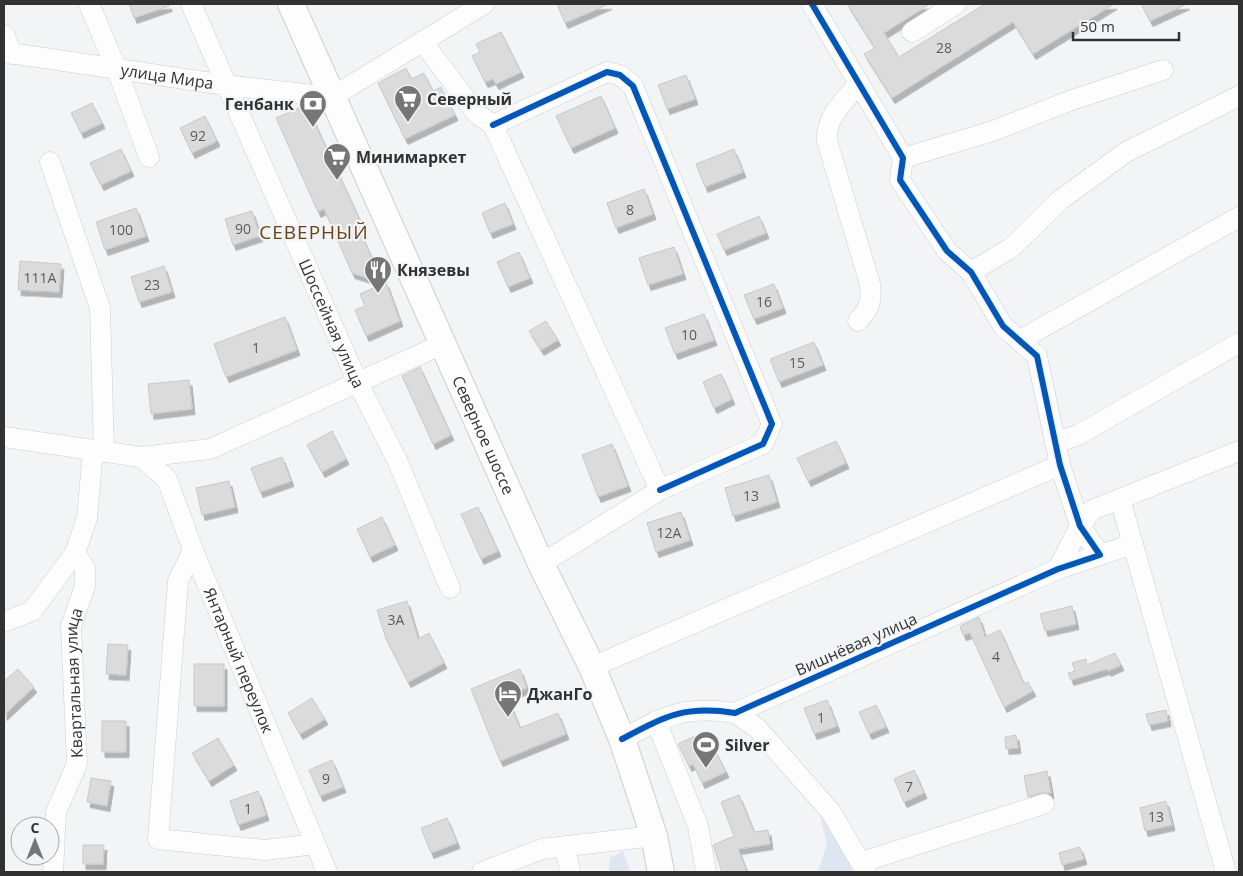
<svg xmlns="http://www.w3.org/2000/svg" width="1243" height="876" font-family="'Open Sans',sans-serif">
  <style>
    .green { fill: #dee6f2 }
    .building { fill: #dbdbdc; stroke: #c9c9c9; filter: url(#shadow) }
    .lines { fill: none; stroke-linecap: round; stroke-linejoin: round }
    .minor-casing { stroke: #ceced0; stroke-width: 21 }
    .major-casing { stroke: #ceced0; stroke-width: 28 }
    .minor { stroke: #fdfdfe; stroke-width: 20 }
    .major { stroke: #fdfdfe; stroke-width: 26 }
    .cycleway-casing { stroke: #f2f4f7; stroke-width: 9 }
    .cycleway { stroke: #0057b8; stroke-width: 6 }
    .labels { text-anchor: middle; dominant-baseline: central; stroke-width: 4.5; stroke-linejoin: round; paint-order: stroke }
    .number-label { font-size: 14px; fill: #5c5c5d }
    .street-label { font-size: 16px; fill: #323233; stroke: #f2f4f7 }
    .poi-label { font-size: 16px; font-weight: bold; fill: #323233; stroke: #f2f4f7; text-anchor: start }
    .quarter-label { font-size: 19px; letter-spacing: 1px; fill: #6a4415; stroke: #f2f4f7 }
  </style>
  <defs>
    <filter id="shadow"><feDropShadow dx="3" dy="5.5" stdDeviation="0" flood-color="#0004"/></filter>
  </defs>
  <rect width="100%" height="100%" fill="#f3f4f6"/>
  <!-- green -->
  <path class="green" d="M820,815L856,865L858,872H818L827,844Z
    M623,851L630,872H609L610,858Z"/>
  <!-- building -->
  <path class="building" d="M129,4H169V6L134,18Z
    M557,4H609L565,23Z
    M847,4H930L884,33L899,57L985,4H1114L1033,54L1013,22L892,98L864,54L875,48Z
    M1141,4H1187L1150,21Z
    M501,32L521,72L496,84L493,79L485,82L472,56L480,52L476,44Z
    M406,68L411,79L424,73L433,91L441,87L455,115L405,139L378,83Z
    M686,75L695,99L667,109L658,85Z
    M601,96L615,128L571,148L556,116Z
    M92,103L102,123L81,133L71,113Z
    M303,106H307L358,216L363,228L359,229L383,283L352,273L324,209L318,212L276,118Z
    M205,116L217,141L192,153L180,128Z
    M121,149L131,171L101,185L90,163Z
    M734,149L743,172L705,187L696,164Z
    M644,189L653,214L616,228L607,203Z
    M505,203L513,224L490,233L482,213Z
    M136,208L146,236L105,250L96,222Z
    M252,211L260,236L233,245L225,219Z
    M759,216L766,233L724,250L717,234Z
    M674,247L683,274L648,285L639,258Z
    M519,252L530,278L508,287L497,262Z
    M20,261L61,264L59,292L18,290Z
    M164,266L172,292L139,302L131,277Z
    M386,282L400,321L366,336L355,310L365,306L360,294Z
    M774,284L783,308L754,319L744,295Z
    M704,314L714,340L675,354L665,328Z
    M285,317L297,350L226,377L214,344Z
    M546,321L558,340L541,350L529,331Z
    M814,342L823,365L779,382L770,359Z
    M420,367L451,435L433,444L402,376Z
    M721,374L732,399L714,408L703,382Z
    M189,380L192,409L151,414L148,384Z
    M332,431L346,459L322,472L307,445Z
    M836,441L846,463L808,481L797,458Z
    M612,444L628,486L598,497L582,455Z
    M282,457L291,481L260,492L251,468Z
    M769,475L777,502L733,516L725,488Z
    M229,481L235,507L202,515L196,488Z
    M478,507L498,551L481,559L461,514Z
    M681,512L690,540L656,552L647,523Z
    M382,517L395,545L370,557L357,529Z
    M407,601L418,639L429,633L444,663L408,682L386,639L377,610Z
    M1072,606L1076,624L1045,631L1040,614Z
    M979,617L985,637L1000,630L1024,684L1028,682L1033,691L1004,707L970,633L963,635L960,626Z
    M108,644L128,645L126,675L106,674Z
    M1115,653L1121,665L1108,671L1107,669L1071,680L1068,673L1075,671L1072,663L1086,659L1087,665Z
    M194,664H224V706H194Z
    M18,669L34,687L4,715V681Z
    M520,669L527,688L507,696L520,728L558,713L566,734L500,761L471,689Z
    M312,698L325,719L300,734L288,713Z
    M827,700L837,726L814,734L804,708Z
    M876,705L886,727L869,734L859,712Z
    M1166,710L1168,721L1149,725L1146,714Z
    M102,721H126V752H102Z
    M1016,735L1018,748L1006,749L1005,737Z
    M695,736L697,739L703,736L712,754L716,752L726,772L702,783L693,764L689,766L678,744Z
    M218,738L234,765L209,781L192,753Z
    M332,760L343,787L320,796L309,770Z
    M914,770L924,793L904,802L894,779Z
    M1047,771L1051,793H1041L1028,797L1024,776Z
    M91,778L111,781L107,806L87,802Z
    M258,791L266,815L238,825L230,801Z
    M739,795L754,832L768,830L770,844L738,849L747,872H722L713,845L734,836L721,802Z
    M1166,801L1172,825L1145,831L1140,808Z
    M447,818L457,843L431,853L421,828Z
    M83,845H104L103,864H83Z
    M1080,847L1084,859L1062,865L1059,853Z"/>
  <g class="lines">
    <defs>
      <g id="minor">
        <path d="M89,4L117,70L149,157"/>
        <path id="s1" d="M191,4L358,383L398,462L450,588"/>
        <path d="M812,4L903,158L900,180L947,251L971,272L1003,326L1037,356L1060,465L1080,526L1100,555"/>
        <path d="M912,32L956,4"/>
        <path d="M4,35L12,54"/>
        <path d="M422,41L477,114L493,125L660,490L541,564"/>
        <path id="s2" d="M4,52L225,85L332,97L484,4"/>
        <path d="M493,125L607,72L620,75L633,86L772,424L763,444L660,490"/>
        <path d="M903,158L993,131L1072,100L1163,70"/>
        <path d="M50,162L100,308L104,452"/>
        <path d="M971,272L1011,248L1059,201L1126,152L1239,96"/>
        <path d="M858,321C870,308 872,301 870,284L827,141C825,117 845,100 859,84"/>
        <path d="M1020,340L1239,217"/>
        <path d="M4,437L141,457L210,449L443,344"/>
        <path d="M1055,443L1078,435L1239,343"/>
        <path id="s3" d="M141,457L167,479L193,550L327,872"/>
        <path d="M1120,499L1226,872"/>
        <path d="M193,550L178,581L158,839L265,850L315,844"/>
        <path d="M1058,569L1080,526L1092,510L1239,451"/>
        <path d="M4,622L32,611L75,553L87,518L93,450"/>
        <path d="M592,667L1060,465"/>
        <path d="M735,713L757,728L831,812L866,872"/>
        <path d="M656,721L698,826L706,872"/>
        <path d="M622,739C666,716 685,705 735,713L1058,569L1133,544"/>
        <path d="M565,846L570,872"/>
        <path d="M862,862L1044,804"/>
        <path id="s4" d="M53,872L56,812L77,764L71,626L85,586V568L75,553"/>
        <path d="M482,872L542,849L654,836"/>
      </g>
      <g id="major">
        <path id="s5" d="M291,4L541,564L592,667L622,739L654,836L661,872"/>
      </g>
    </defs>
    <!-- minor casing -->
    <use href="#minor" class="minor-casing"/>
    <!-- major casing -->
    <use href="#major" class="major-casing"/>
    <!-- minor -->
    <use href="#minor" class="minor"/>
    <!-- major -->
    <use href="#major" class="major"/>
    <defs>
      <path id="cycleway" d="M493,125L607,72L620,75L633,86L772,424L763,444L660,490
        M622,739C666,716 685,705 735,713L1058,569L1100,555L1080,526L1060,465L1037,356L1003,326L971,272L947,251L900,180L903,158L812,4"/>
    </defs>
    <!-- cycleway casing -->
    <use href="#cycleway" class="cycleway-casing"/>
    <!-- cycleway -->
    <use href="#cycleway" class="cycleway"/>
  </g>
  <!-- icons -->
  <defs>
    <symbol id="supermarket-pin" viewBox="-11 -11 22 30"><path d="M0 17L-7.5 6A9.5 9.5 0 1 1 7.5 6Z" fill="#767677" stroke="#f2f4f7"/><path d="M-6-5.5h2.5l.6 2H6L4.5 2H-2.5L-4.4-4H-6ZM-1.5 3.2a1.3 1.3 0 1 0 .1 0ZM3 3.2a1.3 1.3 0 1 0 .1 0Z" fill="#fff"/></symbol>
    <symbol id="bank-pin" viewBox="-11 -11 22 30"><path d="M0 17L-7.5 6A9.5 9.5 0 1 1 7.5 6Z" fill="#767677" stroke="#f2f4f7"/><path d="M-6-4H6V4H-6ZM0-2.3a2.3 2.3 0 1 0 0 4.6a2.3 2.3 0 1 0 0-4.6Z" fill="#fff"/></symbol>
    <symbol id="restaurant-pin" viewBox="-11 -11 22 30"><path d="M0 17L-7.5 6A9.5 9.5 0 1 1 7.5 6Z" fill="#767677" stroke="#f2f4f7"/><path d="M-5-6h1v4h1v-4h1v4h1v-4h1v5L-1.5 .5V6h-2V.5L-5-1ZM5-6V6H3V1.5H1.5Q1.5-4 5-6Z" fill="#fff"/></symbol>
    <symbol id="hotel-pin" viewBox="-11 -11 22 30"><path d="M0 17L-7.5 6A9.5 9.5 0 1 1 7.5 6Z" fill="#767677" stroke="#f2f4f7"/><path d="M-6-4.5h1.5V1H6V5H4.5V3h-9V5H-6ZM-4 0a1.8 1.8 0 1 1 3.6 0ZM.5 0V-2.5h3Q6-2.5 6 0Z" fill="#fff"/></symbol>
    <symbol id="stadium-pin" viewBox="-11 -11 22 30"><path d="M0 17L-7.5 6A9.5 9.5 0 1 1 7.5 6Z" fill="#767677" stroke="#f2f4f7"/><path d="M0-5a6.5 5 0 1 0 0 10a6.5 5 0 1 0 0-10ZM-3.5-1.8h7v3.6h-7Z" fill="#fff"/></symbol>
  </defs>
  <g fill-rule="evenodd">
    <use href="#supermarket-pin" x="392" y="83" width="32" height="43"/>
    <use href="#bank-pin" x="297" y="88" width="32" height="43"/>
    <use href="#supermarket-pin" x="321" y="141" width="32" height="43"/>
    <use href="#restaurant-pin" x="362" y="254" width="32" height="43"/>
    <use href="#hotel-pin" x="492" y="678" width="32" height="43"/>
    <use href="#stadium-pin" x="690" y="729" width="32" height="43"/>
  </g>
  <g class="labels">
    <!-- number labels -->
    <g class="number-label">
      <text x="944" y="47">28</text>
      <text x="198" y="135">92</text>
      <text x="630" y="209">8</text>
      <text x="243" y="228">90</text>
      <text x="121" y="229">100</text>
      <text x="40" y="277">111А</text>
      <text x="152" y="284">23</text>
      <text x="764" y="301">16</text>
      <text x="689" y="334">10</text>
      <text x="256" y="347">1</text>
      <text x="797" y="362">15</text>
      <text x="751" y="495">13</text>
      <text x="669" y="532">12А</text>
      <text x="396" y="619">3А</text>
      <text x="996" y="656">4</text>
      <text x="821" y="717">1</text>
      <text x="326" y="778">9</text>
      <text x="909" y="786">7</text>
      <text x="248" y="808">1</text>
      <text x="1156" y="816">13</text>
    </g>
    <!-- street labels -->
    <g class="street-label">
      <text stroke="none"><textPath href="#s2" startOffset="165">улица Мира</textPath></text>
      <text stroke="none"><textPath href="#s1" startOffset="349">Шоссейная улица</textPath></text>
      <text stroke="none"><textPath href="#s5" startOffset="472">Северное шоссе</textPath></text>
      <text transform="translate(856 644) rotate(-24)">Вишнёвая улица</text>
      <text stroke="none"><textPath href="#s3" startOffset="229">Янтарный переулок</textPath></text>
      <text stroke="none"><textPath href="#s4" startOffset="194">Квартальная улица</textPath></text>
    </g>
    <!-- poi labels -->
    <g class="poi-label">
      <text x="427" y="99">Северный</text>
      <text x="294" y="104" text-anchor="end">Генбанк</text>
      <text x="356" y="157">Минимаркет</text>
      <text x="397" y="270">Князевы</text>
      <text x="527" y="694">ДжанГо</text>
      <text x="725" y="745">Silver</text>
    </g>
    <!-- quarter labels -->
    <g class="quarter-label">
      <text x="314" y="232">СЕВЕРНЫЙ</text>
    </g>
  </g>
  <!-- border -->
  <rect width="1243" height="876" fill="none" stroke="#323233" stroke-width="10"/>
  <!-- north arrow -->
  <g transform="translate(35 841)"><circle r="24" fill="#f2f4f7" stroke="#a5a6a9"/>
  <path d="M0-4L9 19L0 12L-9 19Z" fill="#767677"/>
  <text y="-8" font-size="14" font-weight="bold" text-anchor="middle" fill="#323233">С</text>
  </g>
  <!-- scale -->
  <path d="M1073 32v8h106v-8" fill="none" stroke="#323233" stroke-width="2.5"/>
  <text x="1080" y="32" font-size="15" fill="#323233" stroke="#f2f4f7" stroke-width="4" paint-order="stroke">50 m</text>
</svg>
